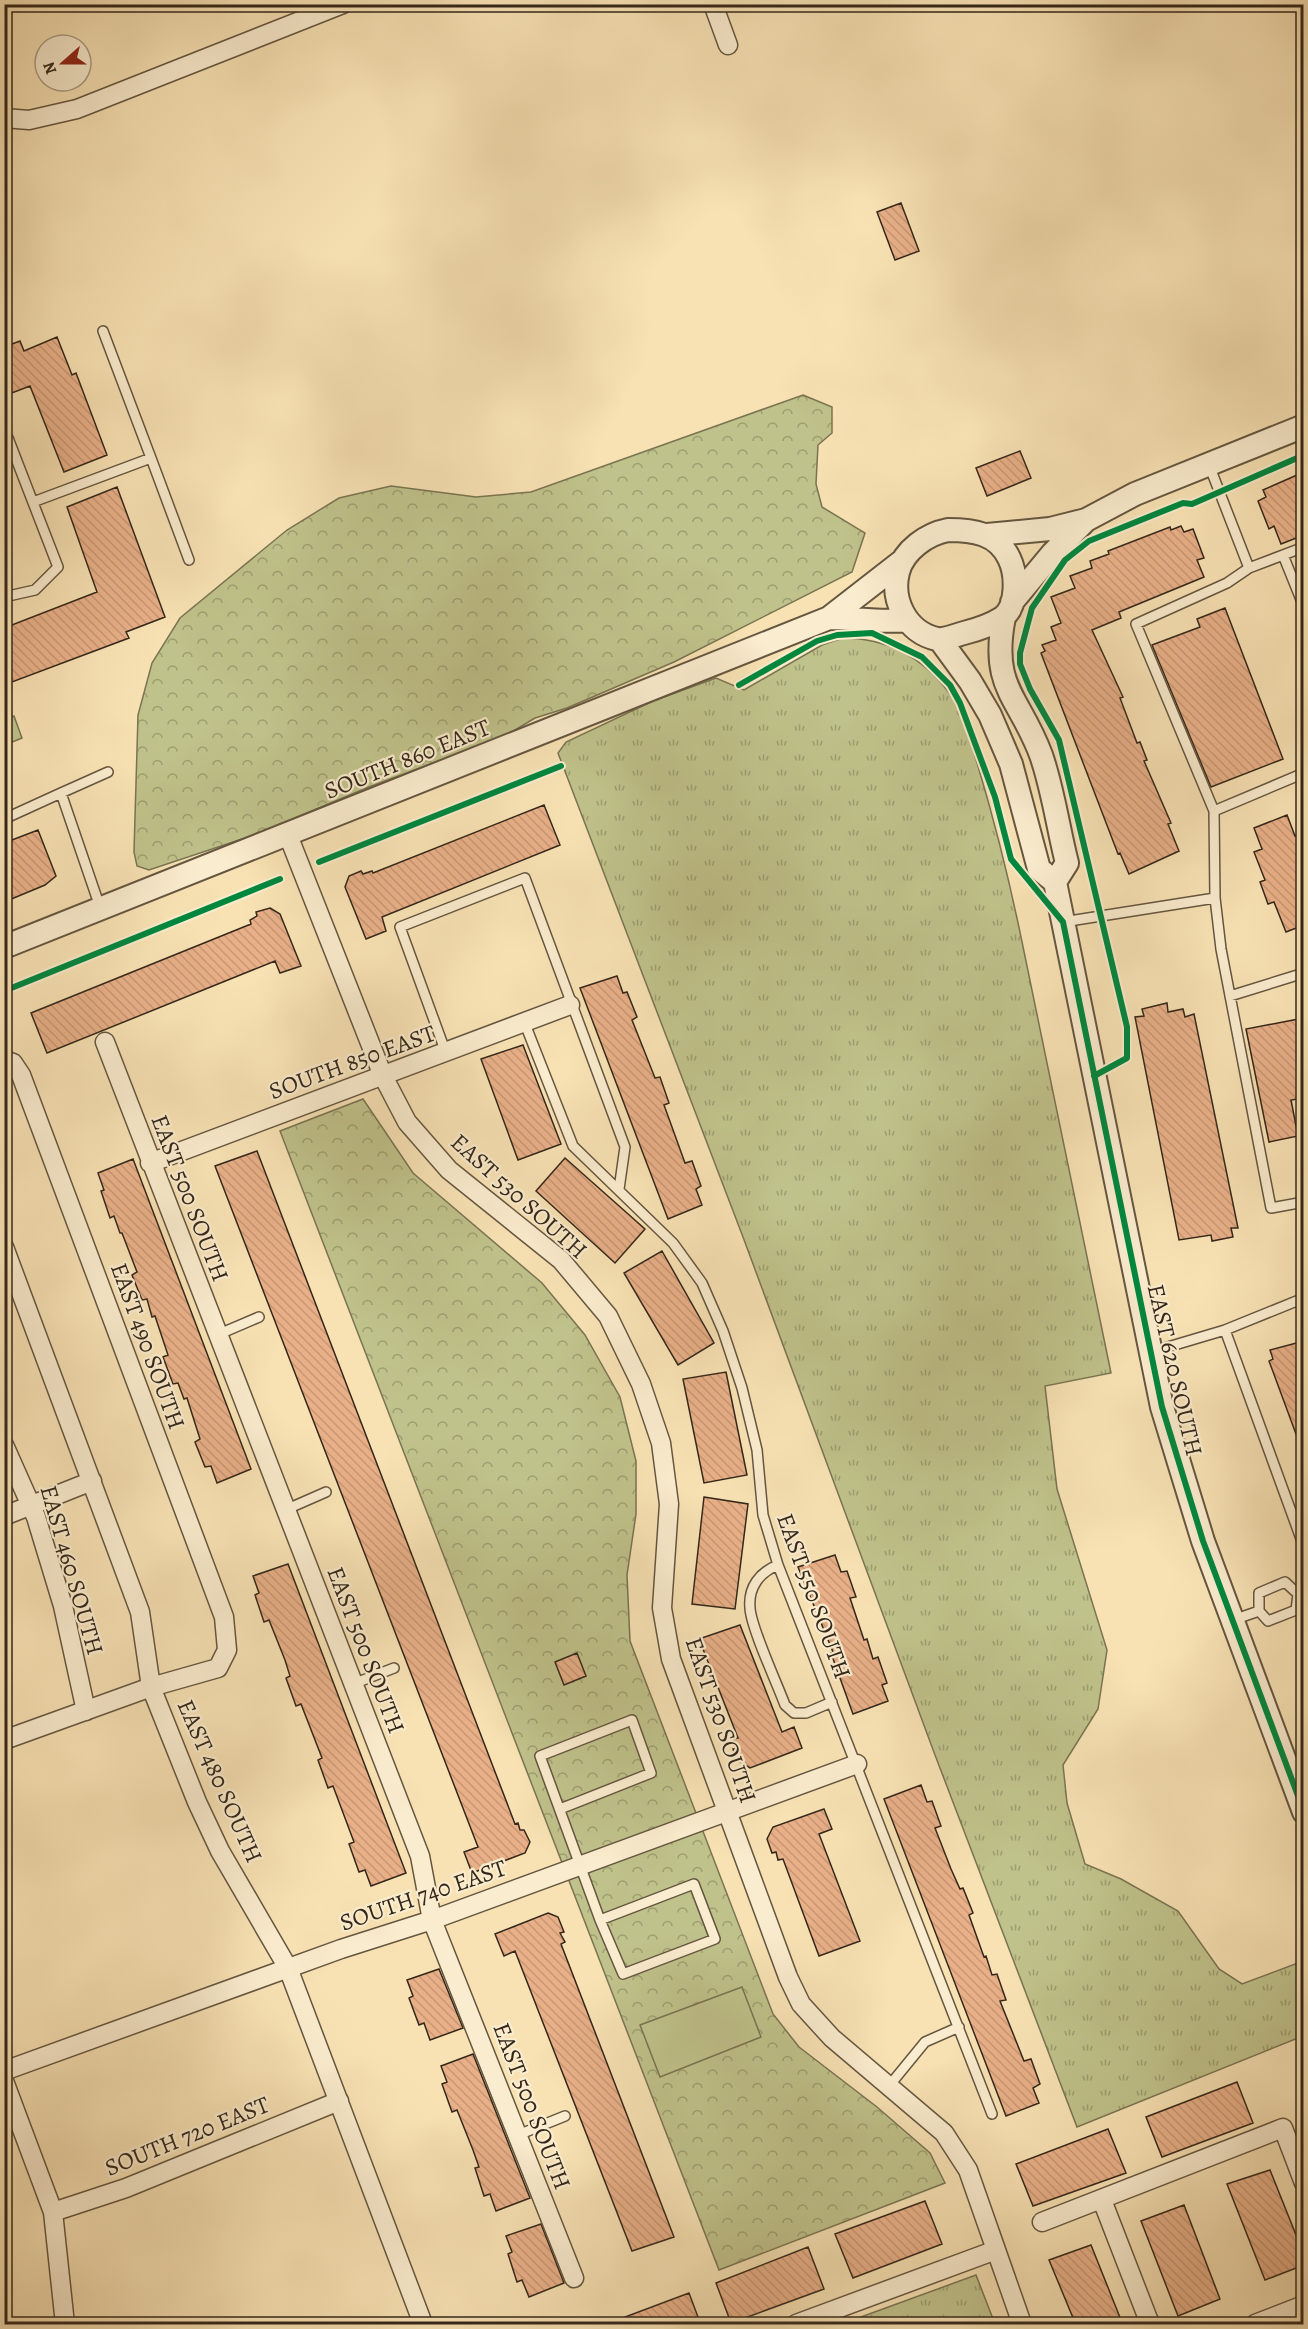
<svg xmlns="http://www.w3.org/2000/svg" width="1308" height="2329" font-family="Alegreya,serif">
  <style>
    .grass { fill: url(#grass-tufts); stroke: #7a7452; stroke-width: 1.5 }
    .forest { fill: url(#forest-crowns); stroke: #7a7452; stroke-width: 1.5 }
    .garden { fill: #c0c28b; stroke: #7a7452; stroke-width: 1.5 }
    .building { fill: url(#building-back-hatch); stroke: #34271a; stroke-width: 1.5 }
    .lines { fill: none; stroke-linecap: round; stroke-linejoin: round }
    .service-casing { stroke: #655640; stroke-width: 12 }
    .minor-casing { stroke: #655640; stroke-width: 21 }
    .tertiary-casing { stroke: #655640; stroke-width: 26 }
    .service { stroke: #faecce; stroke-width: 9 }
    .minor { stroke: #faecce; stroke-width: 18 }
    .tertiary { stroke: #faecce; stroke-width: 22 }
    .cycleway-casing { stroke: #faecce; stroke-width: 10 }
    .cycleway { stroke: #00873e; stroke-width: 6 }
    .labels { text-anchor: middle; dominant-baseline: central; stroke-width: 4.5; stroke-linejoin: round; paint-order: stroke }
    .street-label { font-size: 24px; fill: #34271a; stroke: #faecce }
  </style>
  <defs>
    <pattern id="grass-tufts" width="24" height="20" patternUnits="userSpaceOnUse" patternTransform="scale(1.5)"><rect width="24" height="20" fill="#c0c28b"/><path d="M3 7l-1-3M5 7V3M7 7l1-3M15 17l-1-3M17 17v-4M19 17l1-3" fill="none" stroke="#9d9e71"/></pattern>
    <pattern id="forest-crowns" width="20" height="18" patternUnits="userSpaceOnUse" patternTransform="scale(1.5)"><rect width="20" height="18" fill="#c0c28b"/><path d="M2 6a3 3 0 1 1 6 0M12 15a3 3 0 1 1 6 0" fill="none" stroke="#9d9e71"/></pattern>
    <pattern id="building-back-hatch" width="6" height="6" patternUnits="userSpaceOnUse" patternTransform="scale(1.5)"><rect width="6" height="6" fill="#e9b088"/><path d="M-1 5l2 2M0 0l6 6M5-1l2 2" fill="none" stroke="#c89775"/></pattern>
  </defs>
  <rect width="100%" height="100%" fill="#f8e2b4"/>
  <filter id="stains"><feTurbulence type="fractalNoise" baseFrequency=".00333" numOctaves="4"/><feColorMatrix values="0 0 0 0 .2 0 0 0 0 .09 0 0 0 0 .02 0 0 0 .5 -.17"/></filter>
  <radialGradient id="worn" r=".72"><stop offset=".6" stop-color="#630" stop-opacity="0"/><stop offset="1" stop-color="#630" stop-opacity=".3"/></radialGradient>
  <!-- grass -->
  <path class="grass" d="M842,638C888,638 923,657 950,694C964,713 971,743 978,766C995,823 1009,879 1021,937C1051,1083 1081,1228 1111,1373L1045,1386L1057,1489L1107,1650L1098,1709L1063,1765L1067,1803L1085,1864L1121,1879L1178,1911L1219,1969L1242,1984L1303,1961V2036L1077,2127L935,1755L743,1237L558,753L566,742L653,701L716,678L744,690L822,645Z
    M976,2275L995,2324H864L861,2317Z"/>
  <!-- forest -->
  <path class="forest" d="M803,395L832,407V433L818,445L816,484L822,507L865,533L852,572L674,662L567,708L535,718L503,737L369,787L254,835L149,870L137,866L134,852L138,715L152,663L180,618L287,530L339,498L391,486L476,497L531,492Z
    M14,716L22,738L5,745V720Z
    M363,1099L413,1173L542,1283L585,1335L620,1397L636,1461V1514L627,1575L630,1641L773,2014L799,2047L877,2107L930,2153L945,2183L719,2270L280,1131Z"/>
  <!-- garden -->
  <path class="garden" d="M742,1987L761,2037L660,2077L640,2025Z"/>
  <!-- building -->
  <path class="building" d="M901,203L919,251L895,260L877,212Z
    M57,337L72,375L76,373L107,455L64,472L30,386L4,396V347L20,341L24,351Z
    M1020,451L1031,478L987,496L976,468Z
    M1304,472V535L1281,544L1274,526L1269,529L1258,501L1266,497L1263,490Z
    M117,487L165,617L126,632L129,638L4,685V628L97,592L67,507Z
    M1181,526L1184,532L1193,529L1204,558L1197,560L1204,577L1119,612L1121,618L1092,630L1123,697L1120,698L1137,743L1140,742L1147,760L1144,761L1171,823L1168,824L1179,851L1129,874L1120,853L1118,854L1041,653L1045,651L1042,645L1056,640L1051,627L1061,623L1051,597L1075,588L1070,576L1092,568L1090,561L1109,554L1108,551L1170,527L1171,530Z
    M1225,608L1283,759L1211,787L1152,645L1200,627L1197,619Z
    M544,805L560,845L382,917L386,931L366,939L345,887L349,876L361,871L363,874L372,871L373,873Z
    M1287,815L1295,836L1304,832V925L1286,932L1274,902L1268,904L1260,882L1265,880L1254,852L1262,849L1254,828Z
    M38,830L56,876L45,885L9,900L4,889V843Z
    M270,908L280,914L301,966L280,973L275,961L47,1053L31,1013L251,924L250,920L257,916L256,912Z
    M617,976L623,993L627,992L637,1017L632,1020L655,1078L660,1077L669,1103L664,1105L685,1163L692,1161L701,1186L696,1189L702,1205L668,1219L580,988Z
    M1167,1003L1168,1012L1183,1009L1185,1017L1194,1014L1238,1228H1231L1233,1237L1212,1241L1211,1235L1179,1240L1135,1017L1144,1016L1142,1009Z
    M1304,1018V1098L1291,1100L1298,1136L1269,1142L1246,1029Z
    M523,1045L561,1144L518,1160L481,1059Z
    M257,1151L515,1824L518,1823L520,1830H524L530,1842L525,1853L472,1873L464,1852L478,1847L215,1166Z
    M565,1158L645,1229L615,1263L536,1191Z
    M133,1159L251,1469L217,1483L211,1466L205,1467L195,1442L200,1439L187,1398L184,1399L178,1383L173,1384L163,1357L168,1355L155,1316L152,1317L147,1299L142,1300L132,1275L137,1272L122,1233H120L114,1216L110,1218L101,1191L104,1190L98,1173Z
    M662,1251L714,1343L678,1365L624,1273Z
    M1304,1341V1453H1303L1269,1361L1273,1359L1270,1350Z
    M726,1372L747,1475L704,1483L683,1379Z
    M704,1497L748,1504L735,1609L692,1604Z
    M835,1555L841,1572L847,1571L856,1597L850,1598L864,1640L867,1639L873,1659L878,1657L887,1683L882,1685L888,1701L853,1714L831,1653L833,1652L798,1567Z
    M288,1564L406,1873L371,1886L365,1870L359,1872L349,1844L354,1842L333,1786L328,1788L318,1760L322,1758L301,1704L296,1706L286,1678L290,1676L285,1660L269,1620L264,1622L255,1595L259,1593L253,1576Z
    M740,1625L782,1732L794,1727L802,1748L750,1768L737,1760L733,1749L737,1748L733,1739L738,1738L699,1639Z
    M577,1653L586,1676L564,1685L555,1662Z
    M921,1785L927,1802L932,1801L941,1826L935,1828L951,1869L960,1889L963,1888L973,1913L969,1915L984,1957L986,1956L992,1975L997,1974L1006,2000L1000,2001L1024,2061L1031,2059L1040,2084L1033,2088L1039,2103L1006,2116L884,1799Z
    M824,1809L832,1829L819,1834L860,1941L819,1956L783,1859L778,1860L776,1852L772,1853L767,1839L773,1827Z
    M548,1913L558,1917L564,1932L560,1933L565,1942L561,1944L674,2237L632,2251L515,1951L504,1956L495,1934Z
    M439,1969L463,2028L430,2040L424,2023L419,2025L409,1998L413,1996L407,1980Z
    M473,2054L530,2198L496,2211L490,2194L484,2196L475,2168L479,2167L473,2150L457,2110L452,2112L442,2084L447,2082L441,2066Z
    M1237,2082L1253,2123L1162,2157L1146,2117Z
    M1108,2129L1126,2173L1033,2206L1016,2164Z
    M1270,2170L1304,2255V2265L1265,2280L1227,2184Z
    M925,2201L942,2244L853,2278L835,2234Z
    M1184,2205L1220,2299L1178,2316L1141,2221Z
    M541,2224L564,2283L529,2297L522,2280L517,2282L508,2254L512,2252L506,2236Z
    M1091,2245L1123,2325H1076L1049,2260Z
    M808,2247L824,2289L731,2323L716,2283Z
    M689,2293L701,2325H609V2323Z"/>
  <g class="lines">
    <defs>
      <path id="service" d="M4,437L8,438L58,567L35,590L4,597
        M151,458L189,560
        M1209,465L1249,568
        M33,502L151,458L103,331
        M1283,555L1304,607
        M61,793L108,772
        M1214,811L1304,773
        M4,819L61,793L100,907
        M1215,898L1214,811L1136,624L1227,583L1249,568L1304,547
        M1063,922L1215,898L1221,949L1271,1208L1304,1202
        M1230,996L1304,973
        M525,1024L573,1146L673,1243L702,1283L723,1331L742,1388L757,1450L763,1515L778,1565L992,2114
        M446,1053L400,927L525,878L625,1147L619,1189
        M1225,1330L1304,1547
        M217,1335L259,1317
        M1151,1352L1225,1330L1304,1298
        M285,1510L326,1492
        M778,1565C760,1572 748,1587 750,1608C751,1628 777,1683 785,1705L794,1713H806L832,1702
        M1285,1582L1298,1594L1296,1610L1268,1621L1259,1611V1593Z
        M1233,1620L1259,1611
        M353,1684L394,1668
        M560,1809L651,1773L632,1720L540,1756L600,1920L623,1974L715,1939L694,1884L600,1920
        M889,2086L925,2042L959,2027
        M518,2135L565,2116"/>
      <path id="minor" d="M713,4L728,45
        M4,118L29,120L77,109L343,4
        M288,835L383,1076L407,1122L449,1170L561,1260L608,1316L641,1384L661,1443L669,1504L662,1608L671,1659L788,1977L801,2004L832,2038L944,2133L968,2170L1022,2324
        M105,1042L420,1856L432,1920L574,2278
        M4,1060L13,1063L21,1075L224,1617L227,1650L218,1668L151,1687L4,1740
        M150,1163L570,1005
        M4,1247L140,1612L151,1687L197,1802L220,1851L288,1968L423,2324
        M4,1445L36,1517L63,1606L86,1711
        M4,1516L92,1481
        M4,2071L341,1949L432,1920L857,1764
        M4,2081L53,2212L65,2324
        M1102,2200L1150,2324
        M53,2212L126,2188L339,2101
        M1042,2222L1283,2128L1304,2183
        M796,2324L996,2250
        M1255,2324L1304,2305"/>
      <path id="tertiary" d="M948,530C973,530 997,533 1009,558C1017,574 1018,607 1002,618C991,625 976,630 964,633C956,635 945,640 937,639C906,632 891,600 898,572C904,550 927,534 948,530Z
        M987,535L1050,529L1086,520
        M1012,602L1052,554L1086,520L1135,494L1304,426
        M1004,617C990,688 1019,696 1041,755C1053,789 1058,828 1067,863L1055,882
        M829,618C854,618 881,623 906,620
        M940,640L970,681L990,715L1011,764L1039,869L1055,882L1162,1407L1203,1541L1304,1812
        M4,947L829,618L901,562"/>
    </defs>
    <!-- service casing -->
    <use href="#service" class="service-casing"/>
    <!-- minor casing -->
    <use href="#minor" class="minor-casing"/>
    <!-- tertiary casing -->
    <use href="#tertiary" class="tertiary-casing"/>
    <!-- service -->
    <use href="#service" class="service"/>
    <!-- minor -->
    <use href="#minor" class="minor"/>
    <!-- tertiary -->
    <use href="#tertiary" class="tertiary"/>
    <defs>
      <path id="cycleway" d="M739,685L817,641L837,635L872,633L922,657L950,685L960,703L995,797L1011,859L1063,922L1162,1407L1203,1541L1304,1812
        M319,862L561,766
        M4,991L280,879
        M1094,1076L1127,1058V1027L1059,740L1030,689L1020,664V653L1032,608L1065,560L1089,541L1183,503L1192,504L1304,455"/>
    </defs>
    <!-- cycleway casing -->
    <use href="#cycleway" class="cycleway-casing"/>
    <!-- cycleway -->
    <use href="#cycleway" class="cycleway"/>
  </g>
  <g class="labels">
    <!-- street labels -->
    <g class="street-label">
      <text transform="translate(407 759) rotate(-22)">SOUTH 860 EAST</text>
      <text transform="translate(352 1062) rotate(-20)">SOUTH 850 EAST</text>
      <text transform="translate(519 1196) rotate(42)">EAST 530 SOUTH</text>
      <text transform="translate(190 1198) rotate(69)">EAST 500 SOUTH</text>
      <text transform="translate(148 1346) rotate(70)">EAST 490 SOUTH</text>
      <text transform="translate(1175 1370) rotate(77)">EAST 620 SOUTH</text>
      <text transform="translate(72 1570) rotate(74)">EAST 460 SOUTH</text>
      <text transform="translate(814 1596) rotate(70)">EAST 550 SOUTH</text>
      <text transform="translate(366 1650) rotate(69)">EAST 500 SOUTH</text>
      <text transform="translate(721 1720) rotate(71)">EAST 530 SOUTH</text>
      <text transform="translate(220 1781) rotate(66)">EAST 480 SOUTH</text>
      <text transform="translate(423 1895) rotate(-19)">SOUTH 740 EAST</text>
      <text transform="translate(532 2106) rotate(69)">EAST 500 SOUTH</text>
      <text transform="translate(187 2136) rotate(-22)">SOUTH 720 EAST</text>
    </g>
  </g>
  <!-- margin -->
  <rect width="1308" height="2329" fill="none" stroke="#f8e2b4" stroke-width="24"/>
  <rect x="6" y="6" width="1296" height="2317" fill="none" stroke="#34271a" stroke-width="3"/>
  <rect x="12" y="12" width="1284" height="2305" fill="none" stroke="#34271a" stroke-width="1.5"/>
  <!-- north arrow -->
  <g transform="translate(63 63) rotate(249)"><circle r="28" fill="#faecce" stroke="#ab9d86" stroke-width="1.5"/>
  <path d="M0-4.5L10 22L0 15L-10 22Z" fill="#8f2418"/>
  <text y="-9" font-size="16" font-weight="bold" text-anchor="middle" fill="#34271a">N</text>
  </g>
  <rect width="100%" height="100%" filter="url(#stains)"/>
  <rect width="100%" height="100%" fill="url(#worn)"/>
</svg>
